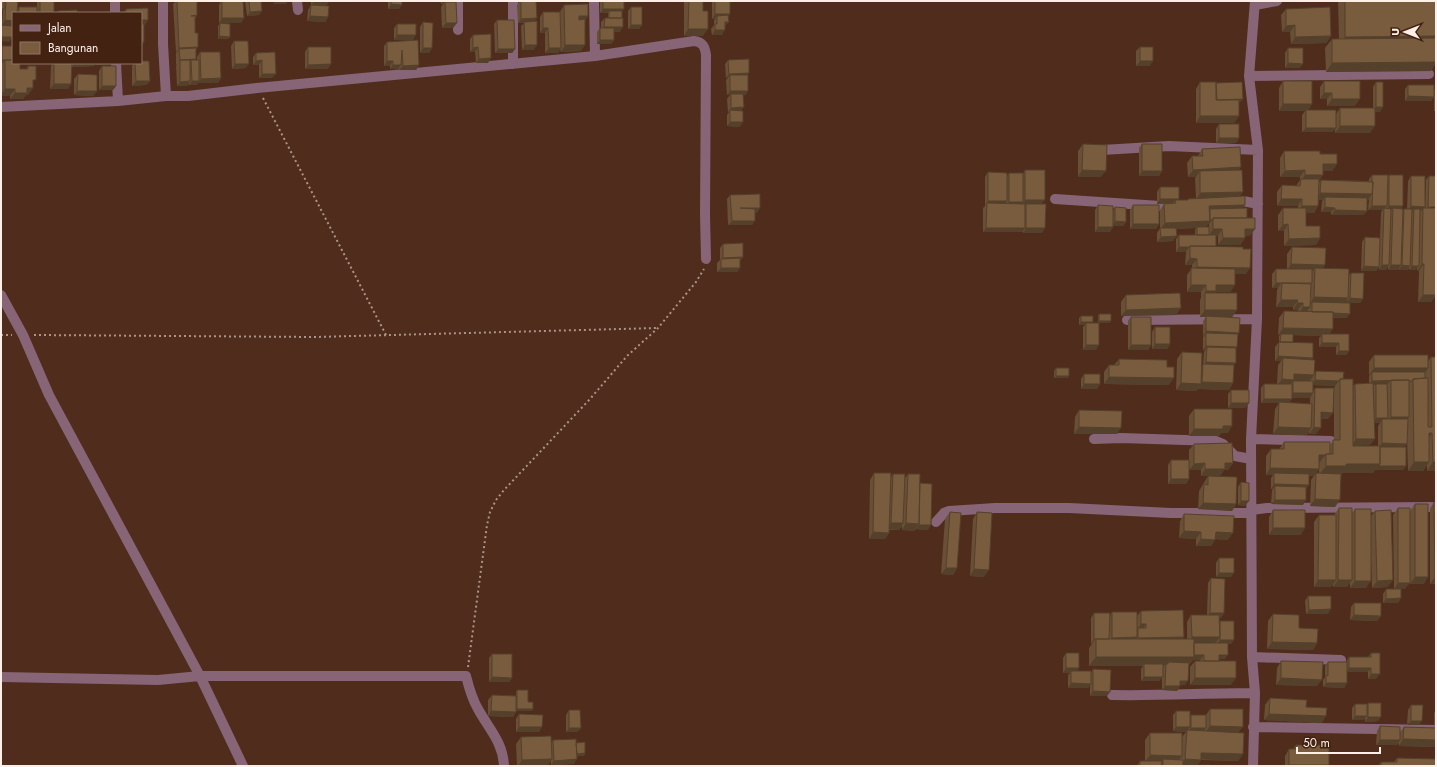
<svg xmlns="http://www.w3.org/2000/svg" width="1437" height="767" font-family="Jost,sans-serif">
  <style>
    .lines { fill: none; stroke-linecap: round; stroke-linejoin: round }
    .path { stroke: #ac9489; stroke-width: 2; stroke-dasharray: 2 3; stroke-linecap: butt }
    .minor { stroke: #886477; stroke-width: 10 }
    .wall { fill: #684f35; fill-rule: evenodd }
    .shaded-wall { fill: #55402b }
    .building { fill: #795c3e; stroke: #55402b }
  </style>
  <rect width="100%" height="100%" fill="#4f2c1c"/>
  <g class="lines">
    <!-- path -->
    <path class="path" d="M263,98L386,335
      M1,335H12
      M34,335L315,337L658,328
      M468,667L487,525L490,512L496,500L504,490L590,399L627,356L658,328L696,282L704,269"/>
    <!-- minor -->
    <path class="minor" d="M115,1V13
      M163,1V44L166,96
      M297,1L298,10
      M513,1V64
      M594,1L595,56
      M1255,5L1277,1
      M458,30V1
      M116,63L118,101
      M1249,76L1429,74
      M1,107L118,101L166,96H188L257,88L595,56L694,41C703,42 705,47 706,55L705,214L706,259
      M1102,150L1169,146L1258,150
      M1055,199L1160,206L1176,205
      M1232,202L1243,201L1258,204
      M1,295L23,335L49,395L200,676L243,766
      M1127,320L1257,319
      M1094,439L1121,438L1216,441L1223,444L1235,456L1251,459
      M1251,439L1331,441
      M1251,510L1267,508L1436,507
      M936,522L944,513L949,511L995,508H1069L1171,513H1251
      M1252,657L1341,660
      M1,677L158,680L200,676H466C469,688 472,699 478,709C489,729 503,742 504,766
      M1112,695C1160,696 1207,693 1255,693
      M1253,727L1436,730
      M1253,766L1255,693L1252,657L1251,439L1257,319L1258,150L1249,76L1255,1"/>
  </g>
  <!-- wall -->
  <path class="wall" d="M1,1H18V9L19,7L37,13H13L2,25L3,10Z
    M37,1H54V13H37Z
    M176,1H197V15L195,19L196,50V60H197V57L200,52L221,78L218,83H198L196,85H189L188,84L187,86H177L176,65L177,64H176V53L177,52H176L173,4Z
    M221,1H243L244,18L241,23H219V5Z
    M245,1H261L262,11L259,15L247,16Z
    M311,1H329L326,6H318L328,17L325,22L307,21L308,10L311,5Z
    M388,1H402L399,9H388Z
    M441,1H455L453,28H442L441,7L443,4H441Z
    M517,1H540L539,2H536L534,22V50H522L521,26L524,23H518L517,5L519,2H517Z
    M601,1H624L622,12L620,32H614V40L611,44H597V32L600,28H601V22L605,18H608V13H600V2Z
    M684,1H703V36H684Z
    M712,1H730V14L728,16L722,35H712L711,29L714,25V20L715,19H712Z
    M1338,1H1436L1431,71L1326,72L1325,48L1332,39H1339Z
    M564,5L588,16L585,21L581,51L561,52L560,49L558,53H545V33H540V17L543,12H560Z
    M631,7L642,25L639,29H628V11Z
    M148,8V20L145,25H144V42L141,47V13H123L126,9Z
    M1286,9L1331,36L1326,43L1291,44L1290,32H1282L1281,15Z
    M497,20L515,49L512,53H495L494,24Z
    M423,22L432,48L429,53H420V27Z
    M220,23L228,39H218V26Z
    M397,24L413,40H394V28Z
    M473,35L488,63H476L475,52H470V39Z
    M234,41L246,68L232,69L231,46Z
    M387,42L419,65L416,70H399V68L398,69H390V66H384V46Z
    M2,46L20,69H26L28,66L33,84V88L28,95H26L23,99H10V96H1V48Z
    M308,47L328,69H305V52Z
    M1140,47L1150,66H1136V51Z
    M1288,48L1300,68H1285V53Z
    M275,52L272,78H259V65H253V57L256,53Z
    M728,60L748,75V91L745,95H743L740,127L727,126V115L729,112H728L727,99L730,95H727L726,80L728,78H726L725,64Z
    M53,63H72L71,84L68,89H50L51,66Z
    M72,63H115L114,64L96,65V63L94,66L72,67Z
    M134,63H141L150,81L146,85L132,86V66Z
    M102,66L116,86L113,90H99V71Z
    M78,74L97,91L93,96L74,95V79Z
    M1283,81L1312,104L1308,110L1336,114L1340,108H1373V87L1376,82L1380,112H1375L1370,133H1335V129L1332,132H1302V115L1305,111H1279V88Z
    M1324,81L1355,106H1327V99H1320V87Z
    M1200,82L1216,83L1243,99L1239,103V116L1234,123H1196V89Z
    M1408,85L1434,97L1431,101H1405V89Z
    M1436,87V111H1434V90Z
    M1219,124L1239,138L1236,143H1216V129Z
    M1083,144L1101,177H1078V151Z
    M1142,144L1162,171L1159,176H1139V148Z
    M1202,149L1239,170L1240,197L1243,208L1247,218L1250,236H1245V238L1240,245H1218V236H1216V246L1246,274H1235V285L1230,292H1216L1215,293L1237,310L1232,317H1220L1238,334L1234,365L1233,383L1229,390L1198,389L1196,391L1176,390L1177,359L1182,352L1202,366L1203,364L1204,352L1205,351L1203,350V337L1204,336H1203V321L1206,317H1200V300L1201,298V292H1187V275L1192,268V265H1185L1186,252H1176V239L1179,235H1195V230L1196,228L1177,229L1173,241L1157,242V233L1160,228V210L1164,204H1157V192L1160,187L1179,199L1178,200H1187L1188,199L1196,198L1195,178L1196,177H1188L1187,163L1192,156H1198ZM1208,224H1209V227H1206Z
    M1284,151L1320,154L1337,164L1332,171H1323V175L1319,181V182L1321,180L1369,181V179L1372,175L1388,177L1389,175L1402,211L1404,209H1407L1408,181L1411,176L1425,207L1424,208H1425L1426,180L1429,176L1436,295L1431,302H1418L1419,271H1417V268L1415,270H1409V268L1407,270H1399V267L1398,270H1388V266L1386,270H1379L1380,242L1379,267L1376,271H1361L1362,242L1365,237L1380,238L1381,213L1382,210H1368L1369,199L1367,201V211L1363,215H1331V212H1321L1322,201L1323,200H1319L1318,206L1314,213H1306V226L1320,238L1316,245L1284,246V231H1278V215L1283,208H1298V206H1277V192L1282,185L1296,186L1300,180V177H1280V158Z
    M1025,170L1042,204V233H1023V231L1022,232H983V208L985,206V177L988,172L1007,176L1009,173L1023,174Z
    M730,195L757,213H755L752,225H728L727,199Z
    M1098,205L1113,210L1115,207L1126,222L1123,226H1113L1110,232H1095V210Z
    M1133,205L1159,224L1156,229H1130V210Z
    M723,244L743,257L740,261V268L737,272H717V263L720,260V248Z
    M1292,247L1325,265L1322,269L1349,275L1351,273L1363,299L1360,303H1346L1347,300L1344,303L1347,318H1333L1330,334L1349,351L1346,355H1336V347H1319V338L1321,336L1293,335V342L1313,358L1311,360L1314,373L1316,371L1343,379L1353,386L1355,384L1369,383V376L1370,375H1369V362L1374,355L1428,361L1431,357L1436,471H1427V465L1423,471H1408L1407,439L1405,447L1406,466L1403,470H1375L1373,473H1342L1341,475L1335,507L1310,506L1311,480L1316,473H1319V463L1320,462H1319V469L1314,476H1309L1303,505L1271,504L1272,490L1273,489H1271V478L1273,475H1266V456L1271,449H1280V448L1284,442L1330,445L1334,440V392L1328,419H1321L1316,434H1309V431L1307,435L1273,434L1275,409L1279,403H1261V388L1264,384H1277L1278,365L1281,361H1275V347L1279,342V336L1280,335H1278L1279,318L1284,311H1298V310H1293V307H1276L1277,290L1278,288H1272V274L1276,269H1287V254ZM1313,385L1335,386L1334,388H1315L1313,391ZM1310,397V404L1289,403L1292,398H1310ZM1374,423H1380L1378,426V446H1353L1370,445Z
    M1126,295L1176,315L1121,316V302Z
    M1099,314L1111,321L1109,323H1099L1096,350H1083V327L1085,325H1079V318L1081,316L1092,323H1098V316Z
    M1131,317L1151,345L1148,350H1128V321Z
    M1155,327L1170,344L1167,349H1152V332Z
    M1119,359L1167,367L1169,385L1104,384V372L1109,365H1114Z
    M1056,368L1069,376L1067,378H1054V371Z
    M1084,374L1100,384L1097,389H1081V379Z
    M1231,390L1249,403L1245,408H1228V394Z
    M1194,409L1228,433H1221L1219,436H1189V416Z
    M1079,410L1117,434H1074L1075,417Z
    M1194,444L1233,463L1228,470H1224L1220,476H1201V470H1189V450Z
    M1171,460L1189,479L1186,484H1168V465Z
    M874,473L891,477L893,474L905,478L908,474L920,483L928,530L916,529L914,531L902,530V526L899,530H889V533L885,539H869L870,480Z
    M1208,476L1236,504L1232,511L1198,509L1199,491Z
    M1241,482L1245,506L1238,505V487Z
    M1434,502L1436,584H1430V509Z
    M1415,504L1424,584H1410V511Z
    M1339,508L1352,513L1355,509L1371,516L1375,511L1388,587L1372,588L1371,559L1366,588H1350V582L1347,587H1333V584L1331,587H1314V522L1319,515H1334Z
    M1398,508L1405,589H1401V598L1398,603H1383V594L1386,589H1394L1393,515Z
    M1273,510L1301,535H1269V517Z
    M950,512L957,568L953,575L941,574L945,519Z
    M977,512L984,577L970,576L973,519Z
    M1184,514L1228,540L1215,539L1211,546H1196V539L1179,538L1180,521Z
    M1219,558L1231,577H1216V563Z
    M1211,578L1224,613L1221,618H1219V622L1231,644H1228L1225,659H1219V661L1231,685H1190V667L1195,661H1200V660H1193L1189,665L1185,685H1180L1177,691L1162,690V677L1159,681H1141V669L1143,666H1089V648L1092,644H1091V618L1094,613L1110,616L1112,612L1137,616L1141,611L1184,637L1182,639H1187V622L1191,615H1207L1208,583Z
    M1308,596L1328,614H1306L1305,601Z
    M1354,603L1381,616L1377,621L1350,620L1351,607Z
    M1273,614L1299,628L1317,643L1313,650L1267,649L1268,621Z
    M1066,653L1079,668L1077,671L1091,673L1093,669L1107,696H1090V685L1088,688H1068V675L1070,673H1063V658Z
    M1371,653L1376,679H1368V672H1347V683L1344,688L1323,687V680L1325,677V666L1328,662H1346L1349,657H1368Z
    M492,654L512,678L509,682H489V658Z
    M1281,661L1317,686L1276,685L1277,668Z
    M517,690L528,702L533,709L531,711H516L513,717L488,716V700L492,695L516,696V692Z
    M1270,698L1306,707L1322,723L1264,720L1265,705Z
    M1368,703L1378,721L1365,722V718L1363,720H1352V708L1355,704L1367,705Z
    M1411,705L1419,725H1407L1408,710Z
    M1210,709L1238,733L1243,754L1238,761L1201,760L1197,766H1137L1140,761H1145V740L1150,733L1182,737L1186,732L1173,731V715L1176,711L1190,717L1191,715H1206Z
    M569,710L581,728L577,732H566V715Z
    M1436,710V726L1434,725V713Z
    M519,714L542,727L539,732H516V719Z
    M1380,726L1400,732L1404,727L1436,728V747L1399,746V743L1397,745H1376L1377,731Z
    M521,737L552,742L553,740L576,743L585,753L584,756H577L574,764L551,765V761L547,766H517L516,744Z
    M1296,745L1329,765L1328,766H1285V756L1289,749H1293Z
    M1397,758L1436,766H1378L1381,762H1394Z"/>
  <!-- shaded-wall -->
  <path class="shaded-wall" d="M275,1H288L286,4H273Z
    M314,1H329L326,6H311Z
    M443,1H455L453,4L445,2L443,4H441Z
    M391,4L402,5L399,9H388Z
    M1,9H4L1,13Z
    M603,9H624L620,13L609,11L608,13H600Z
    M262,11L259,15L247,16L250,12Z
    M715,14H730L727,19L717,16L715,19H712Z
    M310,16L328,17L325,22L307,21Z
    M579,16H588L584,23H574Z
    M222,18H244L241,23H219Z
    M537,18L533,23L524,22V23H518L521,19Z
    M5,20L13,21V25H2Z
    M141,20H148L145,25H141Z
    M725,22H729L725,26Z
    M446,23H457L453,28H442Z
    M631,25H642L639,29H628Z
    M1295,25L1290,32H1282L1286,26Z
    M604,27H623L620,32L601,31Z
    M543,28H548L545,33H540Z
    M688,29H708L703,36H684Z
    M715,30H725L722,35H712Z
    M397,35H416L413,40H394Z
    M219,36L230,37L228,39H218Z
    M1331,36L1326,43L1291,44L1295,37Z
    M1436,36V44L1339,46L1345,37Z
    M1,37H13L9,42L1,41Z
    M600,40H614L611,44H597Z
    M141,42H144L141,47Z
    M525,45H537L534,50H522Z
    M565,45H585L581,51L561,52Z
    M198,47L195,52L179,49L177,52H176L179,48Z
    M478,47L475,52H470L473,48Z
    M423,48H432L429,53H420Z
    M549,48H561L558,53H545Z
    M498,49H515L512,53H495Z
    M491,58L488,63H476L479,59Z
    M196,59L193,64L191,60L189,64L180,60L176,64L180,60Z
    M2,60H5L1,65V62Z
    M262,60L259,65H253L256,61Z
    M387,61H393L390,66H384Z
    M1140,61H1153L1150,66H1136Z
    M1436,62V63L1431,71L1326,72L1332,63Z
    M75,63H96L94,66L72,67Z
    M97,63H115L114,64L96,65Z
    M1288,63L1303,64L1300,68H1285Z
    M235,64H249L246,68L232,69Z
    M331,64L328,69H305L308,65Z
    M393,65H401L398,69H390Z
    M419,65L416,70H399L403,66Z
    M749,73L746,78L730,75L728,78H726L729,74Z
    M262,74H276L272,78H259Z
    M221,78L218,83H198L196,85H189L192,81H199L201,79Z
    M136,81H150L146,85L132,86Z
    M190,81L187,86H177L180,82Z
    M54,84H71L68,89H50Z
    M102,86H116L113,90H99Z
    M27,88H33L28,95H26L23,99H10L15,93Z
    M5,89H15L10,96H1V94Z
    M77,91H97L93,96L74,95Z
    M730,91H748L745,95H727Z
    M1324,93H1332L1327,99H1320Z
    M1408,96L1434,97L1431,101H1405Z
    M1243,99L1239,103L1213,104L1217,100Z
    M1332,99H1360L1355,106H1327Z
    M1283,104H1312L1307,111H1279Z
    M744,107L740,112L730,110L729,112H728L731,108Z
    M1376,107H1383L1380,112H1373Z
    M1200,116H1239L1234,123H1196Z
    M730,122H743L740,127L727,126Z
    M1340,126H1375L1370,133H1335Z
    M1306,128H1336L1332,132H1302Z
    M1219,138H1239L1236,143H1216Z
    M1323,164H1337L1332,171H1318Z
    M1241,167L1237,174L1200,171L1196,177H1188L1193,170Z
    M1082,170L1106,171L1101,177H1078Z
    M1305,170L1300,177H1280L1285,171Z
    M1142,171H1162L1159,176H1139Z
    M1305,175H1323L1319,181L1300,182Z
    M1243,192L1238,199L1196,200L1200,193Z
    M1320,193L1372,194L1367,201L1325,200V197L1323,200H1316Z
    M1160,199H1179L1176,203L1175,200L1173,203L1157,204Z
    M1281,199H1302L1298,206H1277Z
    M1025,200H1045L1040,206L1026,204L1025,206H1021Z
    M988,201H1007L1004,206L987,203L985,206Z
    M1009,202H1023L1020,206H1006Z
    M1245,205L1241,212L1210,213L1209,206Z
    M1302,206H1318L1314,213H1297Z
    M1372,206H1387L1384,210V208L1382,210H1368Z
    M1389,206H1403L1400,210L1393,208L1392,210H1386Z
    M1411,206L1425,207L1421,211H1414V209L1413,211H1407Z
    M1325,207L1335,208L1331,212H1321Z
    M740,208H760L757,213H737Z
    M1335,210L1367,211L1363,215H1331Z
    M1212,220L1209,224H1208L1205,228L1197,227L1196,228L1160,230L1165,223Z
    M732,221H755L752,225H728Z
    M1115,221L1126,222L1123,226H1112Z
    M1133,224H1159L1156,229H1130Z
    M1288,224L1284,231H1278L1283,225Z
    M1098,227H1113L1110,232H1095Z
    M986,228H1025L1022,232H983Z
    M1026,228H1045L1042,233H1023Z
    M1213,229H1222L1218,236H1209Z
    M1245,229H1255L1250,236H1240Z
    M1177,236L1173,241L1157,242L1161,237Z
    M1223,238H1245L1240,245H1218Z
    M1320,238L1316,245L1284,246L1289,239Z
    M1179,247H1189L1186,252H1176Z
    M743,257L740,262L721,261L723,258Z
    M1190,258L1197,259L1192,265H1185Z
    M1291,264L1325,265L1320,272L1315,268L1313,271H1287Z
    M1422,264H1424L1419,271H1417Z
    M1382,265H1389L1386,270H1379Z
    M1391,265H1401L1398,270H1388Z
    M1402,265L1410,266L1407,270H1399Z
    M1364,266L1379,267L1376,271H1361Z
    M1412,266H1419L1415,270H1409Z
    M1197,267L1250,268L1246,274H1192Z
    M721,268H740L737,272H717Z
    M1276,283H1281L1278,288H1272Z
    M1191,285H1206L1201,292H1187Z
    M1216,285H1235L1230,292H1216L1212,298L1205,293L1201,298L1206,291Z
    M1423,295H1436L1431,302H1418Z
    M1314,297L1348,298L1343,305L1312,302L1311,304H1310Z
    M1350,298L1363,299L1360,303H1346Z
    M1281,300H1298L1293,307H1276Z
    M1297,303H1303L1298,310H1293Z
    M1303,307H1310L1305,314H1298Z
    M1181,308L1176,315L1121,316L1126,310Z
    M1205,310H1237L1232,317H1200Z
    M1312,312L1350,314L1347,318L1309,317Z
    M1099,321H1111L1109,323H1098Z
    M1081,322H1093L1091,324L1086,323L1085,325H1079Z
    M1283,328L1333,329L1328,336L1322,334L1321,336L1281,335V334L1280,335H1278Z
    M1206,331L1239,333L1236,337L1206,333L1204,336H1203Z
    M1322,343H1339L1336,347H1319Z
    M1155,344H1170L1167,349H1152Z
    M1086,345H1099L1096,350H1083Z
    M1131,345H1151L1148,350H1128Z
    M1206,346L1237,347L1234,352L1207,347L1205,351L1203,350Z
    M1339,351H1349L1346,355H1336Z
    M1278,356L1313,358L1309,362L1283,358L1281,361H1275Z
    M1206,362L1236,363L1232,368L1203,367Z
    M1374,368H1428L1424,375L1372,372L1370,375H1369Z
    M1294,374L1314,375L1309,382L1293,381L1289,387L1277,386L1282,379Z
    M1056,376H1069L1067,378H1054Z
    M1109,377L1174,378L1169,385L1104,384Z
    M1315,380L1339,381L1335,386L1312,385Z
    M1372,381H1390L1387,385L1376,384L1375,385H1369Z
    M1202,382L1233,383L1229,390L1198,389Z
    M1181,383L1201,384L1196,391L1176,390Z
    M1084,384H1100L1097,389H1081Z
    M1293,393H1313L1310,398H1290Z
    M1264,399H1292L1289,403L1279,402V403H1261Z
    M1231,403H1249L1245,408H1228Z
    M1321,412L1333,413L1328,419H1317Z
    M1391,417H1409L1404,424H1386Z
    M1376,418H1388L1385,423L1382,419L1380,423H1373Z
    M1223,426H1232L1228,433H1221L1219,436H1189L1194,429Z
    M1079,427L1121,428L1117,434H1074Z
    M1278,427L1311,428L1307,435L1273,434Z
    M1314,427L1321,428L1316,434H1309Z
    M1429,433H1432L1426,442Z
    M1356,439H1375L1370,445L1351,446Z
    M1382,443L1407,444L1403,450H1377Z
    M1319,455H1325L1320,462H1314Z
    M1414,462H1429L1423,471H1408Z
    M1433,462H1436V471H1427Z
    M1205,463L1201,470H1189L1194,464Z
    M1225,463H1233L1228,470H1224L1220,476H1201L1205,469Z
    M1346,464H1380L1406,466L1403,470H1375L1373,473H1342L1340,475H1319L1326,466Z
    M1270,468L1319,469L1314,476L1274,475V473L1273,475H1266Z
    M1171,479H1189L1186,484H1168Z
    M1274,484L1309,485L1306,490L1275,486L1273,489H1271Z
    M1315,499L1340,500L1335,507L1310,506Z
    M1275,500H1306L1303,505L1271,504Z
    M1241,501H1249L1245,506L1238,505Z
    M1203,503L1236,504L1232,511L1198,509Z
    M891,523H903L899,530L886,529Z
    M906,523L919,524L914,531L902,530Z
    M919,525H931L928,530L916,529Z
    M1273,528H1305L1301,535H1269Z
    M1184,531L1201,532L1196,539L1179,538Z
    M873,532L889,533L885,539H869Z
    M1216,532L1233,533L1228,540L1211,539Z
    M1201,539L1215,540L1211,546H1196Z
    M946,568H957L953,575L941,574Z
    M974,569L989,570L984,577L970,576Z
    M1219,573H1234L1231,577H1216Z
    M1415,577H1428L1424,584H1410Z
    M1435,577H1436V584H1430Z
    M1318,580H1336L1331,587H1314Z
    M1338,580H1352L1347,587H1333Z
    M1393,580L1388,587L1372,588L1377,581Z
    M1355,581H1371L1366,588H1350Z
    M1398,583H1410L1405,589H1394Z
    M1401,598L1398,603H1383L1386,599Z
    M1331,609L1328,614H1306L1309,610Z
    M1210,613H1224L1221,618L1207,617Z
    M1354,615L1381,616L1377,621L1350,620Z
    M1141,624H1146L1141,631L1138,628L1136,631Z
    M1137,637L1132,644H1108L1112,638Z
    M1184,637L1179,644L1133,645L1138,638Z
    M1192,637H1220L1215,643L1187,644Z
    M1094,639H1095L1092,644H1091Z
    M1220,640H1234L1231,644H1217Z
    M1272,642L1317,643L1313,650L1267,649Z
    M1204,655L1200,660H1193L1188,666L1168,664V662L1166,666V664L1164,666H1144V664L1142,666H1089L1096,657Z
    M1219,655H1228L1225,659H1216Z
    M1066,668H1079L1076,673L1071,671L1070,673H1063Z
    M1349,668H1371L1368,672H1346Z
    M1371,674H1380L1376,679H1368Z
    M492,677L512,678L509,682H489Z
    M1144,677H1163L1159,681H1141Z
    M1195,678H1236L1231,685H1190Z
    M1281,678L1322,680L1317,686L1276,685Z
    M1180,681H1188L1185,685H1177Z
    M1071,683L1091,684L1088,688H1068Z
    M1326,683H1347L1344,688L1323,687Z
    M1165,686H1180L1177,691L1162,690Z
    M1093,691L1110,692L1107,696H1090Z
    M517,709H533L531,711H515Z
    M491,711L516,712L513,717L488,716Z
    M1269,714L1326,716L1322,723L1264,720Z
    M1355,716H1367L1363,720H1352Z
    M1368,717H1381L1378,721L1365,722Z
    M1411,721H1422L1419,725H1407Z
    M1210,726L1243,727L1238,733H1205Z
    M519,727H542L539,732H516Z
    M1176,727H1190L1187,732V730L1186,732L1173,731Z
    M569,728H581L577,732H566Z
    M1191,728H1206L1203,732H1188Z
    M1403,739L1436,740V747L1399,746Z
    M1380,740H1400L1397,745H1376Z
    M585,753L584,756H574L576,754Z
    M1201,753L1243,754L1238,761L1196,759Z
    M1150,755L1182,756L1177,762L1163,759L1162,762H1145Z
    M552,759L547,766H518L522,760Z
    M577,759L574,764L551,765L554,761Z
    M1185,759L1201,760L1197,766H1181Z
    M1289,765H1329L1328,766H1288Z"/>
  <!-- building -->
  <path class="building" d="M1,1H4V9H1Z
    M6,1H18L17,13H13V21L5,20Z
    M40,1H54V13H40Z
    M177,1H197V15L191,16H195V33H198V47L179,48Z
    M222,1H243L244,18H222Z
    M249,1H261L262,11L250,12Z
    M391,1H402V5L391,4Z
    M521,1H536L537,18L521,19Z
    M603,1H624V9H603Z
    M689,1H703V11H708V29H688Z
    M715,1H730V14H715Z
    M1345,1H1436V36L1345,37Z
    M445,2H456L457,23H446Z
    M588,4V16H579V20L585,19V45H565L564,5Z
    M311,5L329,6L328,17L310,16Z
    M19,7H37V13H19Z
    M631,7H642V25H631Z
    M1330,7L1331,36L1295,37V25L1286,26V9Z
    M148,8V20H141V13H126V9Z
    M77,10V13H58V11Z
    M609,11H622V18H609Z
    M543,12H560L561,48H549L548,28H543Z
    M728,15L729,22H725V30H715V24H717V16Z
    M605,18H623V27H604Z
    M497,20H514L515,49H498Z
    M537,21V45H525L524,22Z
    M423,22L433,23L432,48H423Z
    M220,23L230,24V37L219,36Z
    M141,24H144V42H141Z
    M397,24H416V35H397Z
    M1,25L13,26V37H1Z
    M600,28H614V40H600Z
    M491,34V58L479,59L478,47L473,48V35Z
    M1436,38V62L1332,63V39Z
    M418,40L419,65L403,66L402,50L401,65H393V61H387V42Z
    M234,41H248L249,64H235Z
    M2,46H13V60H2Z
    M308,47H331V64L308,65Z
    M1140,47H1153V61H1140Z
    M196,48V59L180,60L179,49Z
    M1288,48H1303V64L1288,63Z
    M200,52H220L221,78L201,79Z
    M275,52L276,74H262V60L256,61V53Z
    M749,59V73L729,74L728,60Z
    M5,60H13V63H20V69H28V66H36V80H33V88H27V93H15V89H5Z
    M180,60H190V81L180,82Z
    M191,60H199V81H192Z
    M141,61H149L150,81H136L135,63H141Z
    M54,63H72L71,84H54Z
    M102,66H116V86H102Z
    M78,74L97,75V91H77Z
    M730,75H748V91H730Z
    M1283,81H1312V104H1283Z
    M1324,81H1360V99H1332V93H1324Z
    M1200,82H1216V100H1239V116H1200Z
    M1242,82L1243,99L1217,100L1216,83Z
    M1376,82H1383V107H1376Z
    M1408,85H1434V97L1408,96Z
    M731,94H743L744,107L731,108Z
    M1340,108H1375V126H1340Z
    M730,110L743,111V122H730Z
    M1306,110H1336V128H1306Z
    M1219,124H1239V138H1219Z
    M1083,144L1107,145L1106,171L1082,170Z
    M1142,144H1162V171H1142Z
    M1240,147L1241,167L1193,170L1192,156H1203L1202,149Z
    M1284,151H1320V154H1337V164H1323V175H1305V170L1285,171Z
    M1025,170H1045V200H1025Z
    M1242,170L1243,192L1200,193V171Z
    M988,172L1007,173V201H988Z
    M1009,173H1023V202H1009Z
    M1372,175H1388L1387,206H1372L1373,182H1372Z
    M1389,175H1403V206H1389Z
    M1411,176H1425V207L1411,206Z
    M1429,176H1436V207H1428Z
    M1301,179H1319L1318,206H1302V199H1281L1282,185L1300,186Z
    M1321,180L1373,182L1372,194L1320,193Z
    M1160,187H1179V199H1160Z
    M760,194V208H740L755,209V221H732L730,195Z
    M1245,196V205L1209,206L1210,221L1165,223L1164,204L1176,203L1175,200H1188V199Z
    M1325,197L1367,198V211L1335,210V208L1325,207Z
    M987,203L1025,204V228H986Z
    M1026,204H1046L1045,228H1026Z
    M1098,205L1113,206V227H1098Z
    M1133,205H1159V224H1133Z
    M1115,207L1126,208V222L1115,221Z
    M1247,208V218H1213L1212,220H1210V209Z
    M1283,208H1306V226H1320V238L1289,239L1288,224L1283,225Z
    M1384,208L1391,209L1389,265H1382Z
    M1393,208L1403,209L1401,265H1391Z
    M1423,208H1436V295H1423L1424,264H1422Z
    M1404,209H1412L1410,266L1402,265Z
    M1414,209H1420L1419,266H1412Z
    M1213,218H1255V229H1245V238H1223L1222,229H1213Z
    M1197,227H1209V235H1197Z
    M1160,228H1176L1177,236L1161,237Z
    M1179,235H1216V246H1190L1189,247H1179Z
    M1365,237L1380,238L1379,267L1364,266Z
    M743,243V257L723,258V244Z
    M1190,246L1243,247V249H1251L1250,268L1197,267V259L1190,258Z
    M1292,247L1326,248L1325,265L1291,264Z
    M740,258V268H721V259Z
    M1191,268L1235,269V285H1216V291H1206V285H1191Z
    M1315,268L1349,269L1348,298L1314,297Z
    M1276,269H1312V283H1276Z
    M1351,273H1364L1363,299L1350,298Z
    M1282,283L1311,284L1310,307H1303V303H1297L1298,300H1281Z
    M1180,293L1181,308L1126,310V295Z
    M1205,293H1237V310H1205Z
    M1312,302L1350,303V314L1333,313V312H1312Z
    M1284,311L1333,312V329L1283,328Z
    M1099,314H1111V321H1099Z
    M1081,316H1093V322H1081Z
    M1206,316L1240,318L1239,333L1206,331Z
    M1131,317H1151V345H1131Z
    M1086,323H1099V345H1086Z
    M1155,327H1170V344H1155Z
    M1206,333L1238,334L1237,347L1206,346Z
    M1281,334H1293V342H1280Z
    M1322,334H1349V351H1339V343H1322Z
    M1279,342L1313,343V358L1278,356Z
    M1207,347L1236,348V363L1206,362Z
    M1182,352L1202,353L1201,384L1181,383Z
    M1374,355H1428V368H1374Z
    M1431,357H1436V462H1433L1432,433H1429V462H1414L1413,379L1428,378V427H1432Z
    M1283,358L1315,360L1314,375L1294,374V380L1282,379Z
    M1119,359L1167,360V367H1174V378L1109,377V365H1119Z
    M1203,364L1234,365L1233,383L1202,382Z
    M1056,368H1069V376H1056Z
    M1316,371L1344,372L1343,379H1340L1339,381L1315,380Z
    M1372,372H1425V378L1413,379L1412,381H1409V380L1372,381Z
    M1084,374H1100V384H1084Z
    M1340,379H1353V446H1380V464H1346V466H1326V454H1333V440H1340Z
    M1391,380H1409V417H1391Z
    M1293,381H1313V393H1293Z
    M1373,383L1375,439H1356L1355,384Z
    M1264,384H1292V399H1264Z
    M1376,384H1387L1388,418H1376Z
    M1315,388H1334L1333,413L1321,412V428L1314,427Z
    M1231,390H1249V403H1231Z
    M1279,402L1312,404L1311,428L1278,427Z
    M1194,409H1232V426H1223V429H1194Z
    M1079,410L1122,411L1121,428L1079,427Z
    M1382,419H1408L1407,444L1382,443Z
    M1284,442H1330V454H1326V455H1319V469L1270,468L1271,449H1284Z
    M1232,443L1233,463H1225V469H1205V463L1194,464V444Z
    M1380,447H1406V466H1379L1380,464Z
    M1171,460H1189V479H1171Z
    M874,473H891L889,533L873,532Z
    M1274,473L1309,474V485L1274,484Z
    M1316,473L1341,474L1340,500L1315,499Z
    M893,474H905L903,523H891Z
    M908,474H920L919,524L906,523Z
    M1208,476L1237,477L1236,504L1203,503L1204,484L1208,485Z
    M1241,482L1249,483V501H1241Z
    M920,483L932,484L931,525H919Z
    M1275,486L1306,487V500H1275Z
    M1434,502H1436V577H1435Z
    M1415,504H1428V577H1415Z
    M1339,508H1352V580H1338Z
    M1398,508H1410V583H1398Z
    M1355,509H1371V581H1355Z
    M1273,510H1305V528H1273Z
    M1391,510L1393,580L1377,581L1375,511Z
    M950,512L961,513L957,568H946Z
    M977,512L992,513L989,570L974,569Z
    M1184,514L1234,516L1233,533L1216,532L1215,540L1201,539V532L1184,531Z
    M1319,515H1336V580H1318Z
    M1219,558H1234V573H1219Z
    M1211,578L1225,579L1224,613H1210Z
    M1386,589H1401V598L1386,599Z
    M1308,596H1331V609L1309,610Z
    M1354,603H1381V616L1354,615Z
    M1183,610L1184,637L1138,638V628H1146V624H1141V611Z
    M1112,612H1137V637L1112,638Z
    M1094,613H1110L1109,639H1094Z
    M1273,614L1299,615V628L1318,629L1317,643L1272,642Z
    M1191,615H1219L1220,637H1192Z
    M1220,621H1234V640H1220Z
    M1096,639H1194V657H1096Z
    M1194,643H1228V655H1219V661H1204V655H1194Z
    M1066,653H1079V668H1066Z
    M1371,653H1380V674H1371V668H1349V657H1371Z
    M492,654H512V678L492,677Z
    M1195,661H1236V678H1195Z
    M1281,661L1323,662L1322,680L1281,678Z
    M1168,662L1189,663L1188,681H1180V686H1165L1166,664H1168Z
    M1328,662H1347V683H1326V675L1328,676Z
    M1144,664H1163V677H1144Z
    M1093,669L1111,670L1110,692L1093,691Z
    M1071,671H1091V684L1071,683Z
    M517,690H528V702H533V709H517Z
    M492,695L516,696V712L491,711Z
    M1270,698L1307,700L1306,707L1327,708L1326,716L1269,714Z
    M1368,703H1381V717H1368Z
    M1355,704H1367V716H1355Z
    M1411,705H1423L1422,721H1411Z
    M1210,709H1243V727L1210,726Z
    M569,710H580L581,728H569Z
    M1176,711H1190V727H1176Z
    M519,714L543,715L542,727H519Z
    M1191,715H1206V728H1191Z
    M1380,726L1400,727V740H1380Z
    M1404,727L1436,728V740L1403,739Z
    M1187,730L1244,733L1243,754L1201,753V760L1185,759Z
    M1150,733H1182V756L1150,755Z
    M551,736L552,759L522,760L521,737Z
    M576,739L577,759L554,761L553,740Z
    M585,742V753L577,754L576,743Z
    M1296,745H1329V765H1289V749H1296Z
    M1397,758L1436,759V766H1381V762H1397Z
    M1163,759L1183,760V766H1163Z
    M1140,761H1162L1161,766H1140Z
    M1198,765H1210V766H1198Z"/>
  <!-- border -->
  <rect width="1437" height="767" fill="none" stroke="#fef0e9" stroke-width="4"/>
  <!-- legend -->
  <rect x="12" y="12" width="130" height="52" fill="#432211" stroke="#8e7467"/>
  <rect x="20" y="25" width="20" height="6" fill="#886477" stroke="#8e7467"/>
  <text x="48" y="32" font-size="12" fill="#fef0e9">Jalan</text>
  <rect x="20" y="42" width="20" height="12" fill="#795c3e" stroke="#8e7467"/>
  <text x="48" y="52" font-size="12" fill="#fef0e9">Bangunan</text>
  <!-- north arrow -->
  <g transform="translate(1405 32) rotate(270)" stroke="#432211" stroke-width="3" paint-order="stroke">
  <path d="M0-3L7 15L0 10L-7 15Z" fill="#fef0e9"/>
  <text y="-6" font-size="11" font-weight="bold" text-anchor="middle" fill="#fef0e9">U</text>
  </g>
  <!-- scale -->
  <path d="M1297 747v6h83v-6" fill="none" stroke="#fef0e9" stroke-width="2"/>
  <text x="1303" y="747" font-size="12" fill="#fef0e9" stroke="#432211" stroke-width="3" paint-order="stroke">50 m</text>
</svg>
